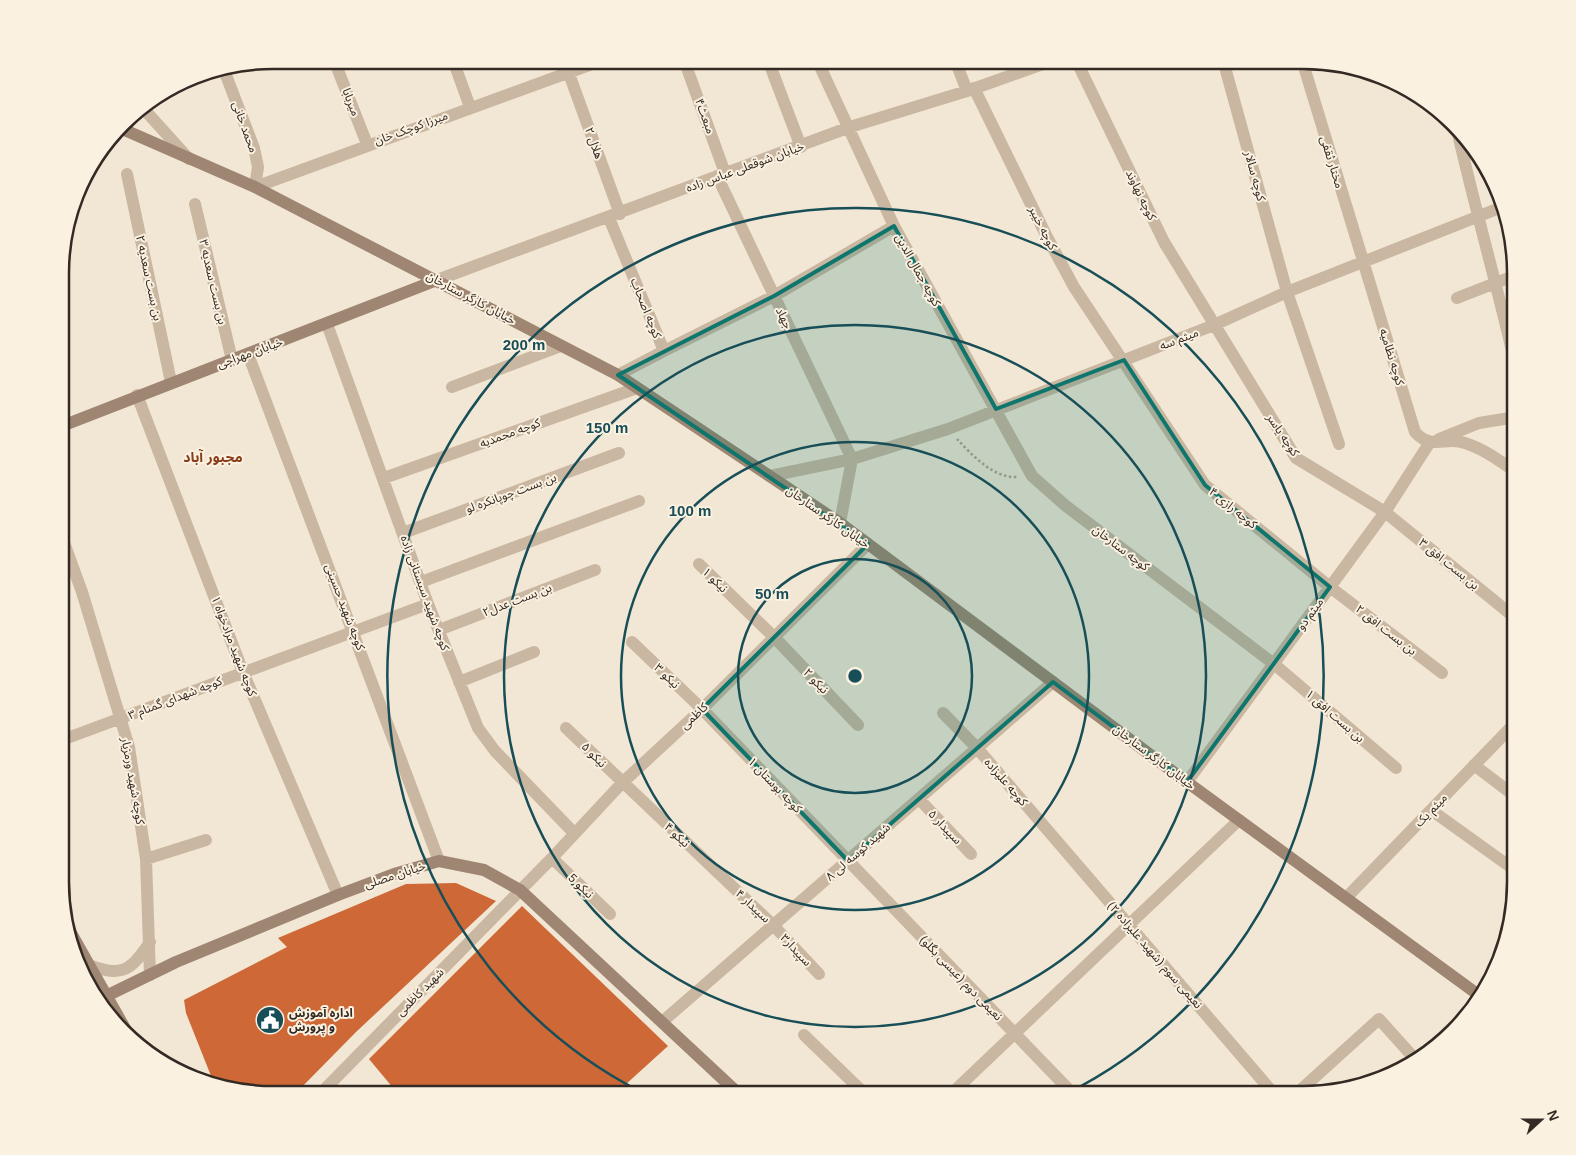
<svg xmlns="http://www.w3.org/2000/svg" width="1576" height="1155" font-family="Arial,'Noto Sans Arabic',sans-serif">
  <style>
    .building { fill: #ce6837 }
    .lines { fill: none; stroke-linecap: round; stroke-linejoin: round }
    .path { stroke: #b6a18b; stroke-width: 2.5; stroke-dasharray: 2.5 2.5; stroke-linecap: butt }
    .street { stroke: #cab7a1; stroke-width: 12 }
    .secondary { stroke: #9e8672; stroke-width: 12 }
    .marked { fill: #0f766e; fill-opacity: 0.2; stroke: #0f766e; stroke-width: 4; stroke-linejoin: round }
    .ring { fill: none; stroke: #184e57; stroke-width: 2.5 }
    .labels { text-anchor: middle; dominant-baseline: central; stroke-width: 4; stroke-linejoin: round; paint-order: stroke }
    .street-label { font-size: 12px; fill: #342a24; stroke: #faf1e1 }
    .poi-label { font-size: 12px; font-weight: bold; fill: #342a24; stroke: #faf1e1; text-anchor: start }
    .neighbourhood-label { font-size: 14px; font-weight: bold; fill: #883c18; stroke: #faf1e1 }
    .rim { fill: none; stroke: #342a24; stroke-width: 2.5 }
    .centre { fill: #184e57; stroke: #faf1e1; stroke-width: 2.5 }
    .ring-label { font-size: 15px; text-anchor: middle; font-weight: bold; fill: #184e57; stroke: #faf1e1; stroke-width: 4; stroke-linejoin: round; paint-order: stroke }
  </style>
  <rect width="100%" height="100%" fill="#f2e7d5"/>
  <!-- building -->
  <path class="building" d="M456,883L496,901L356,1032L294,1095H259L215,1086L186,1013L184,1000L287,947L278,938L406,884Z
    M522,906L668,1046L614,1095H399L369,1059Z"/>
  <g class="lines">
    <!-- path -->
    <path class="path" d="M957,439C972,455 994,479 1018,477"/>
    <!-- street -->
    <path class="street" d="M334,60L367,144
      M453,60L470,107
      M564,60L620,214
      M684,60L725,173
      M768,60L801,147
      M817,60L894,226L1032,476L1066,506L1274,664L1396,768
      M955,60L967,91
      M1076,60L1164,242L1296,458L1385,512L1513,616
      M1223,60L1287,292L1339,444
      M1302,60L1415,432C1432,451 1446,436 1465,443C1484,449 1500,461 1516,472
      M224,70L254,148L258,167L255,187L603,60
      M974,88L1046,235L1074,287L1205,485L1330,587L1442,673
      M142,107L189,159
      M1458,134C1476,212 1498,289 1516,368
      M127,174L171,382
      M717,176L852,459
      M195,204L232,360
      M609,218L664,351L618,375
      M437,280L850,127L967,91L1054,60
      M1457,298L1516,275
      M327,324L428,604L478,728L495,751L574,833
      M664,351L774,296L894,226
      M248,354L439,861
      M452,387L561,346
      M137,395L243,672L338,895
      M62,402L65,424
      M1439,439L1479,423L1516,417
      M770,476L852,459L948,429L1214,325L1287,292L1502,207
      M384,478L637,388
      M840,523L852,459
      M403,533L619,453
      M62,537L82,592L129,747L146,859L150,975
      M699,564L774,637L858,725
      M421,582L639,501
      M439,630L595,570
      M632,642L702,709L1074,1095
      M459,682L534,652
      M943,713L977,748L1275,1095
      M566,728L773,925L819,974
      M62,740L428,604
      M1474,765L1516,797
      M1187,782L1385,512L1430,442
      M919,799L971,854
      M1431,810L1516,871
      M552,858L610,914
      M146,859L206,840
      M1346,898L1516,722
      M89,965C123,978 131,970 150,942
      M662,1022L1053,682
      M804,1035L866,1095
      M319,1095L552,858L622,783L702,709L868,544
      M950,1095L1239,820
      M1295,1095L1379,1019L1415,1059"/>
    <!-- secondary -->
    <path class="secondary" d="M120,128L255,187L618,375L840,523L1176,774L1480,996
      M62,426L437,280
      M67,926L127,1032
      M98,1000L176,962L338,895L394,874L439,861L484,870L520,890L740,1095"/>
  </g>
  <!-- marked area -->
  <path class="marked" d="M894,226L996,409L1124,360L1205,485L1330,587L1187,782L1053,682L848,861L702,709L868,544L618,375L774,296Z"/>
  <!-- distance rings -->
  <g class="ring">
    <circle cx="855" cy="676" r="117"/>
    <circle cx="855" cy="676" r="234"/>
    <circle cx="855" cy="676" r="351"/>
    <path d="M643 1093A468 468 0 1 1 1064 1095"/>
  </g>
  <!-- icons -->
  <defs>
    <symbol id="civic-disc" viewBox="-11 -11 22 22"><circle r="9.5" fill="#184e57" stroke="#faf1e1"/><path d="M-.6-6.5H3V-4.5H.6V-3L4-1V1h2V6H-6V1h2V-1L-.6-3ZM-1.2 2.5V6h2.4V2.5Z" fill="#fff"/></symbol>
  </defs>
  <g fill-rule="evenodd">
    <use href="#civic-disc" x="254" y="1004" width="32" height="32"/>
  </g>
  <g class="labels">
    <!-- street labels -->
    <g class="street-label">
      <text transform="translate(351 102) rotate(69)">میربابا</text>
      <text transform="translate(705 116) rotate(70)">مبعث۴</text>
      <text transform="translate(245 127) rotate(70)">محمد خانی</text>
      <text transform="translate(411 128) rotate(-20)">میرزا کوچک خان</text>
      <text transform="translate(594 143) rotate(70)">هلال ۲</text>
      <text transform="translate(1332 162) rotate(73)">مختار ثقفی</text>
      <text transform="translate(745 167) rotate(-20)">خیابان شوقعلی عباس زاده</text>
      <text transform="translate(1255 176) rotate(75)">کوچه سالار</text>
      <text transform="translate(1141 195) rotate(64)">کوچه نهاوند</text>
      <text transform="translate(1043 228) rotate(63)">کوچه خیبر</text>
      <text transform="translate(918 270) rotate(61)">کوچه جمال الدین</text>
      <text transform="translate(149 278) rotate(78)">بن بست سعدیه ۲</text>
      <text transform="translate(213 282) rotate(77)">بن بست سعدیه ۳</text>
      <text transform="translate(471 298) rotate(28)">خیابان کارگر ستارخان</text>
      <text transform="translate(646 308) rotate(68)">کوچه اصحاب</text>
      <text transform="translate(784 318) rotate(64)">جهاد</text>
      <text transform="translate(1179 339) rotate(-21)">میثم سه</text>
      <text transform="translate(250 353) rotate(-20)">خیابان مهراجی</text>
      <text transform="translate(1392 357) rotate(73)">کوچه نظامیه</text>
      <text transform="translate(510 433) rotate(-20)">کوچه محمدیه</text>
      <text transform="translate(1283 435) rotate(56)">کوچه یاسر</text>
      <text transform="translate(511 493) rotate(-20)">بن بست چوپانکره لو</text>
      <text transform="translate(1233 508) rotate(39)">کوچه رازی ۴</text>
      <text transform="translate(828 517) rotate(35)">خیابان کارگر ستارخان</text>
      <text transform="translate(1121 548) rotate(37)">کوچه ستارخان</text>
      <text transform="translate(1449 564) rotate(39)">بن بست افق ۳</text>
      <text transform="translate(715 580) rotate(44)">نیکو ۱</text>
      <text transform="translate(425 593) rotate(70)">کوچه شهید سیستانی زاده</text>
      <text transform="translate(517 600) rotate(-21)">بن بست عدل۲</text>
      <text transform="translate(345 607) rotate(69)">کوچه شهید حسینی</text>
      <text transform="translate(1310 614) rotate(-54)">میثم دو</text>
      <text transform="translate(1386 630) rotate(38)">بن بست افق ۲</text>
      <text transform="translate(234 646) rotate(69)">۱ کوچه شهید مرادخواه</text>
      <text transform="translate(667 676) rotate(44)">نیکو ۳</text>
      <text transform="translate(816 681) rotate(46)">نیکو ۲</text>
      <text transform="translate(175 698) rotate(-21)">۳ کوچه شهدای گمنام</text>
      <text transform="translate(694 716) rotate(-43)">کاظمی</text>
      <text transform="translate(1335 716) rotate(41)">بن بست افق ۱</text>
      <text transform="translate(594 755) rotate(45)">نیکو ۵</text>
      <text transform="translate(1154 757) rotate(37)">خیابان کارگر ستارخان</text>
      <text transform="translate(133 781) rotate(80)">کوچه شهید ورمزیار</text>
      <text transform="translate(1006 782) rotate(49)">کوچه علیزاده</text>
      <text transform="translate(775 785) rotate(46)">کوچه بوستان ۱</text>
      <text transform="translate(1431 810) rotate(-46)">میثم یک</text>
      <text transform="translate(945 827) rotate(46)">سپیدار ۵</text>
      <text transform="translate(677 835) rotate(43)">نیکو ۴</text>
      <text transform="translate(858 852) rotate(-41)">شهید کوسه لی ۸</text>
      <text transform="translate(395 875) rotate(-18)">خیابان مصلی</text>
      <text transform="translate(581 886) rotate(44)">نیکو 5</text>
      <text transform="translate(753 906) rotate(43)">سپیدار ۴</text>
      <text transform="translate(796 950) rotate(47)">سپیدار۳</text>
      <text transform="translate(1155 955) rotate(49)">نعیمی سوم (شهید علیزاده ۲)</text>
      <text transform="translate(961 978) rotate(46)">نعیمی دوم (عیسی بگلو)</text>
      <text transform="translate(420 992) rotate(-45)">شهید کاظمی</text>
    </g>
    <!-- poi labels -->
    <g class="poi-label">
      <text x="289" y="1013">اداره آموزش<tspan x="289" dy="14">و پرورش</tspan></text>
    </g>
    <!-- neighbourhood labels -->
    <g class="neighbourhood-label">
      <text x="213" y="457">مجبور آباد</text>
    </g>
  </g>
  <!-- crop -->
  <path d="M0 0H1576V1155H0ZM273 69H1303A204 204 0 0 1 1507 273V882A204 204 0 0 1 1303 1086H273A204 204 0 0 1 69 882V273A204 204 0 0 1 273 69Z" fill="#faf1e1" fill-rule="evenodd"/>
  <path class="rim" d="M273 69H1303A204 204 0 0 1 1507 273V882A204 204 0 0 1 1303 1086H273A204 204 0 0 1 69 882V273A204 204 0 0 1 273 69Z"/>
  <circle cx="855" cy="676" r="8" class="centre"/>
  <g class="ring-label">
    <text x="524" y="350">200 m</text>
    <text x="607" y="433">150 m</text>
    <text x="690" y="516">100 m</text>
    <text x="772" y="599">50 m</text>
  </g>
  <!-- north arrow -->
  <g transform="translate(1541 1120) rotate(69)" stroke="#faf1e1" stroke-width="4" paint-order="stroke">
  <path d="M0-4L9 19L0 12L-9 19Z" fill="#342a24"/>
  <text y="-8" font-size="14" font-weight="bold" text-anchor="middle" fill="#342a24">N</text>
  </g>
</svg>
